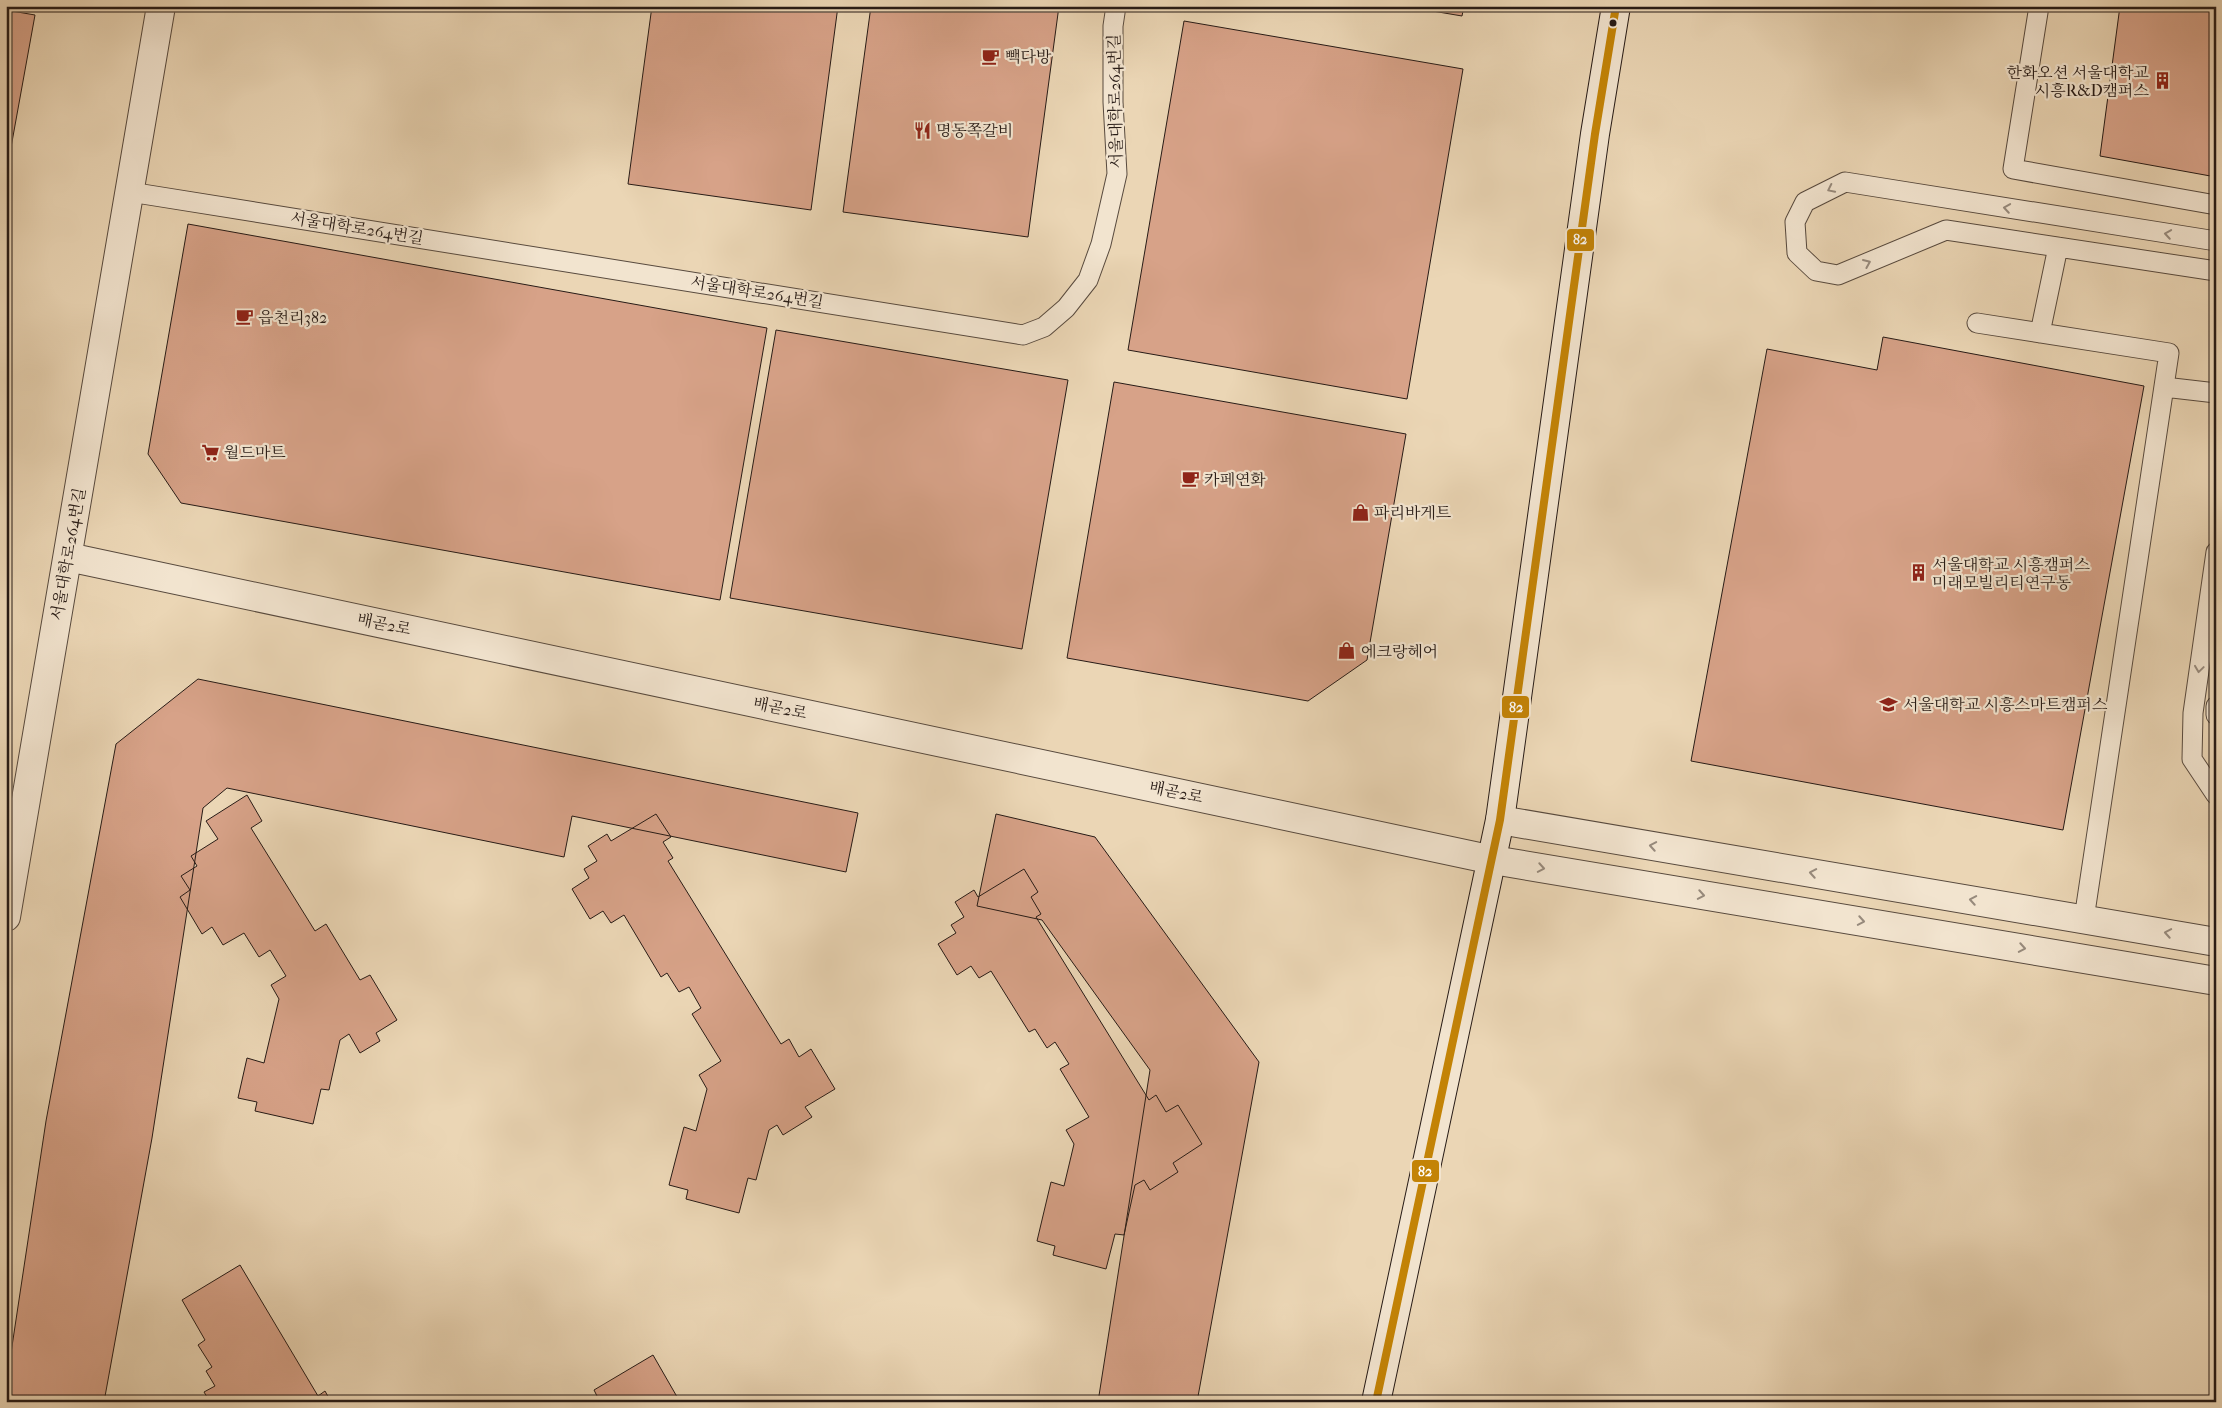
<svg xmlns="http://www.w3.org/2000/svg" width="2222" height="1408" font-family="'IM FELL French Canon','Noto Serif KR',serif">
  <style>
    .building { fill: #d7a288; stroke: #271b16 }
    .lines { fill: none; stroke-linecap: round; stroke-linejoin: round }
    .service-casing { stroke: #584a3e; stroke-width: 21 }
    .minor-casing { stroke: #584a3e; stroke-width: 30 }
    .tertiary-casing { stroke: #584a3e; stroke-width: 30 }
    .secondary-casing { stroke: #271b16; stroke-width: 30 }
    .service { stroke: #f2e4cf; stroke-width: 19 }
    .minor { stroke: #f2e4cf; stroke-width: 28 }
    .tertiary { stroke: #f2e4cf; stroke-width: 28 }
    .secondary { stroke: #f2e4cf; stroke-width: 28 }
    .bus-1-casing { stroke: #f2e4cf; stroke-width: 11 }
    .bus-1 { stroke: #c38306; stroke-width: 8 }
    .oneway { stroke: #978a7c }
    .bus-dot { fill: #271b16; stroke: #f2e4cf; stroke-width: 2 }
    .labels { text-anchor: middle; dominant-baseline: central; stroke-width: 4.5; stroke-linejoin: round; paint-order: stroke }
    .poi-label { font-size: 16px; fill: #271b16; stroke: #f2e4cf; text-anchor: start }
    .street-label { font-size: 16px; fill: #271b16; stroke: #f2e4cf }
    .line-badge { stroke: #f2e4cf; stroke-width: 2 }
    .badge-label { font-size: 14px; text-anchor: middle; font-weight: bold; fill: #fff }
  </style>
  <rect width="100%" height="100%" fill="#ebd6b5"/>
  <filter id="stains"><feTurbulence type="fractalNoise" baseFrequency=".004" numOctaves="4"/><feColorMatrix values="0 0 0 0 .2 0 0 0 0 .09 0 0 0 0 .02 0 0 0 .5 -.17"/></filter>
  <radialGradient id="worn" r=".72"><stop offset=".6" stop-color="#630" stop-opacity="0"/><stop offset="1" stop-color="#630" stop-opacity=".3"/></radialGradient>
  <!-- building -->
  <path class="building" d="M652,6H838L811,210L628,184Z
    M871,6H1059L1028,237L843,212Z
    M1403,6H1464L1462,16Z
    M2120,6H2216V177L2100,156Z
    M6,10L35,15L6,175Z
    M1184,21L1463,69L1407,399L1128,350Z
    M188,224L767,328L720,600L181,503L148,454Z
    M776,330L1068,380L1022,649L730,598Z
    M1883,337L2144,386L2063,830L1691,761L1767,349L1877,370Z
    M1114,382L1406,434L1367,660L1308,701L1067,658Z
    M198,679L858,813L846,872L572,816L564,857L227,788L203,808L152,1138L104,1402H6V1386L46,1121L116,744Z
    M247,795L262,821L251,828L315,931L326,924L360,980L370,975L397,1020L376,1033L380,1041L360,1053L349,1034L340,1040L329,1090L321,1089L313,1124L255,1111L257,1102L238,1098L247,1058L264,1063L279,999L271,985L286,976L270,950L259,957L244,933L223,945L212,927L202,934L180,897L190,890L181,876L197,866L191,856L218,839L206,821Z
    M656,814L671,837L663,842L673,858L668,861L781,1044L789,1039L799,1057L811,1049L835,1089L805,1107L812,1117L783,1135L777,1125L769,1130L756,1180L748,1178L739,1213L686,1199L688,1190L669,1185L684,1127L696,1131L707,1089L699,1075L721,1061L692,1014L701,1008L689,987L679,992L667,973L661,977L624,915L611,923L603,911L590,919L572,889L589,878L584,869L597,861L588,846L607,834L611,841Z
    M996,814L1095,837L1259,1062L1197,1402H1098L1150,1070L1042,920L977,906Z
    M1024,869L1038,892L1031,897L1041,914L1036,917L1149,1100L1156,1095L1166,1112L1178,1105L1202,1144L1173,1163L1178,1172L1150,1190L1144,1180L1135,1185L1124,1235L1115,1234L1106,1269L1053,1255L1055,1246L1037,1241L1051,1182L1064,1186L1074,1144L1066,1130L1089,1117L1060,1069L1069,1064L1055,1042L1047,1048L1035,1029L1029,1032L991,971L979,978L971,966L957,975L938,944L956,933L951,925L964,917L955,902L974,890L978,897Z
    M240,1265L318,1396L325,1391L331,1402H210L204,1392L215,1386L206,1371L212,1367L198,1345L205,1340L182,1300Z
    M653,1355L680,1402H600L594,1390Z"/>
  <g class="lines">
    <defs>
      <path id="service" d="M2039,6L2013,169L2216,205
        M130,192L1023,335L1044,327L1066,308L1088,280L1101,244L1117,174L1113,102V26L1116,6
        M2216,241L1845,182L1805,202L1795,222L1797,253L1816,271L1838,275L1946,230L2216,271
        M1977,323L2169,353L2084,919
        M2040,333L2058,247
        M2164,387L2216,393
        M2216,552L2193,713L2192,759L2216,795
        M2216,706V715"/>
      <path id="minor" d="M1500,820L2216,942
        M1493,860L2216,981"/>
      <path id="tertiary" d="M68,557L1493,860
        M6,917L161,6"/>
      <path id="secondary" d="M1376,1402L1500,820L1595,134L1616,6"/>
    </defs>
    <!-- service casing -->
    <use href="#service" class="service-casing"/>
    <!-- minor casing -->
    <use href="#minor" class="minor-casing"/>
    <!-- tertiary casing -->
    <use href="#tertiary" class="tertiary-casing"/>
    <!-- secondary casing -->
    <use href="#secondary" class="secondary-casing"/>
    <!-- service -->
    <use href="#service" class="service"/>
    <!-- minor -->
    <use href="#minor" class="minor"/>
    <!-- tertiary -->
    <use href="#tertiary" class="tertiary"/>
    <!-- secondary -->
    <use href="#secondary" class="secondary"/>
    <defs>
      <path id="bus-1" d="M1376,1402L1500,820L1595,134L1616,6"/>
    </defs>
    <!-- bus-1 casing -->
    <use href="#bus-1" class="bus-1-casing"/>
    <!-- bus-1 -->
    <use href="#bus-1" class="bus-1"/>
  </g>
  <!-- one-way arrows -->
  <defs><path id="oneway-chevron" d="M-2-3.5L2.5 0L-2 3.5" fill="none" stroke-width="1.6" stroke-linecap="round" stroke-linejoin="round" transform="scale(1.25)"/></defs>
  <g class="oneway">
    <use href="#oneway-chevron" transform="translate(1831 189) rotate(154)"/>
    <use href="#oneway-chevron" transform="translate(2007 208) rotate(-171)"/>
    <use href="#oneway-chevron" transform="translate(2168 234) rotate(-171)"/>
    <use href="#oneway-chevron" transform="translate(1867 263) rotate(-23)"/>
    <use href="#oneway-chevron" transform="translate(2199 669) rotate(98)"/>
    <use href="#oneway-chevron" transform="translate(1653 846) rotate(-170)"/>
    <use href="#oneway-chevron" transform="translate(1541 868) rotate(10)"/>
    <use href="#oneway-chevron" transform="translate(1813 873) rotate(-170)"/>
    <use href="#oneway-chevron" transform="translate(1701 895) rotate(10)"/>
    <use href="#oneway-chevron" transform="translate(1973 900) rotate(-170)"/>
    <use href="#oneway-chevron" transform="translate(1861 921) rotate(10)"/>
    <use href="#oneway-chevron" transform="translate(2168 933) rotate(-170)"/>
    <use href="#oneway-chevron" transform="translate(2022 948) rotate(10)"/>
  </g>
  <!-- icons -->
  <defs>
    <symbol id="cafe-bare" viewBox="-9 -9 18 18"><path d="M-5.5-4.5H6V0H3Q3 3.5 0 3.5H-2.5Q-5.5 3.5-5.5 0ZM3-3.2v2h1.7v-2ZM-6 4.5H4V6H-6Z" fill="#8f2418" stroke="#f2e4cf" stroke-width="2.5" paint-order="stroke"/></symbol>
    <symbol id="building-bare" viewBox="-9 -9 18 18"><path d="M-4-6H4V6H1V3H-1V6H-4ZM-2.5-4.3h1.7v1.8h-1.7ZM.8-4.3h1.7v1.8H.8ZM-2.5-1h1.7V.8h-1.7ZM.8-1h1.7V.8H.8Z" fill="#8f2418" stroke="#f2e4cf" stroke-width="2.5" paint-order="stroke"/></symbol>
    <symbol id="restaurant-bare" viewBox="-9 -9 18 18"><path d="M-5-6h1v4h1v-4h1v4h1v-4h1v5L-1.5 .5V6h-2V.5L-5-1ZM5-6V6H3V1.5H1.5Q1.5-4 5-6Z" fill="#8f2418" stroke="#f2e4cf" stroke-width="2.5" paint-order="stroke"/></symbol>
    <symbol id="supermarket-bare" viewBox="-9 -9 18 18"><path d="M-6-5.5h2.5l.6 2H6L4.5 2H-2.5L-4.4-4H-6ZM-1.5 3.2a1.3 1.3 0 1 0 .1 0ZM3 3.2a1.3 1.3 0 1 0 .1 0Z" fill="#8f2418" stroke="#f2e4cf" stroke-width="2.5" paint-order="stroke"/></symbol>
    <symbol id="shop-bare" viewBox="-9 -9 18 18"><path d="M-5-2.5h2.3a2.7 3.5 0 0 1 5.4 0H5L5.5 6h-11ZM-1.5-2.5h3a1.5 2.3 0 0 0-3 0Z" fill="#8f2418" stroke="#f2e4cf" stroke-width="2.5" paint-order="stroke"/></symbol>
    <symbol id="university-bare" viewBox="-9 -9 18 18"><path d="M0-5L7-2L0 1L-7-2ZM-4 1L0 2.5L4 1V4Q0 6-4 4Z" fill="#8f2418" stroke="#f2e4cf" stroke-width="2.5" paint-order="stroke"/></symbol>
  </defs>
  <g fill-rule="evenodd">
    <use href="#cafe-bare" x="978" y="44" width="25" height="25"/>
    <use href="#building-bare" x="2150" y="68" width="25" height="25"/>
    <use href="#restaurant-bare" x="910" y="118" width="25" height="25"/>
    <use href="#cafe-bare" x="232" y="304" width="25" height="25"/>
    <use href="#supermarket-bare" x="198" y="440" width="25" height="25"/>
    <use href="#cafe-bare" x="1178" y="466" width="25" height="25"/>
    <use href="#shop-bare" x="1348" y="500" width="25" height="25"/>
    <use href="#building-bare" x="1906" y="560" width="25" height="25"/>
    <use href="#shop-bare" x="1334" y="638" width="25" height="25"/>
    <use href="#university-bare" x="1876" y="692" width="25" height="25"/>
  </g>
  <!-- markers -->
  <circle class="bus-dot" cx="1613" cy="23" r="4.5"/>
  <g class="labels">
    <!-- poi labels -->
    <g class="poi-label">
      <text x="1005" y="56">빽다방</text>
      <text x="2149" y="72" text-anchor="end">한화오션 서울대학교<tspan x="2149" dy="18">시흥R&amp;D캠퍼스</tspan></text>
      <text x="936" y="130">명동쪽갈비</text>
      <text x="258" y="317">읍천리382</text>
      <text x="224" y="452">월드마트</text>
      <text x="1204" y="479">카페연화</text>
      <text x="1374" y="512">파리바게트</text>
      <text x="1932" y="564">서울대학교 시흥캠퍼스<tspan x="1932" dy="18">미래모빌리티연구동</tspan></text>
      <text x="1361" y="651">에크랑헤어</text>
      <text x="1903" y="704">서울대학교 시흥스마트캠퍼스</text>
    </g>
    <!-- street labels -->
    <g class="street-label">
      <text transform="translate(1115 101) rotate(-91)">서울대학로264번길</text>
      <text transform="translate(357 228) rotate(9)">서울대학로264번길</text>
      <text transform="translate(757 292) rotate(9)">서울대학로264번길</text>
      <text transform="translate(68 554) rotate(-80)">서울대학로264번길</text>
      <text transform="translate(384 624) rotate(12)">배곧2로</text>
      <text transform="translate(780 708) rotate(12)">배곧2로</text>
      <text transform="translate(1176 792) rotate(12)">배곧2로</text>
    </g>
  </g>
  <g class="line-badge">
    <rect x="1566" y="228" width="29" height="24" rx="5" fill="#c38306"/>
    <rect x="1501" y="695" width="29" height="24" rx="5" fill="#c38306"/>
    <rect x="1411" y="1159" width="29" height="24" rx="5" fill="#c38306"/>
  </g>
  <g class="badge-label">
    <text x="1580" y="244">82</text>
    <text x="1516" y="712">82</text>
    <text x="1425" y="1176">82</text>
  </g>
  <!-- margin -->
  <rect width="2222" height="1408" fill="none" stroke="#ebd6b5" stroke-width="25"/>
  <rect x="8" y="8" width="2207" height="1393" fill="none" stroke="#271b16" stroke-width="2.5"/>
  <rect x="12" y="12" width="2197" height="1383" fill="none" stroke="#271b16"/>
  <rect width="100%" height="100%" filter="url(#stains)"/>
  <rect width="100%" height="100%" fill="url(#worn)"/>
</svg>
